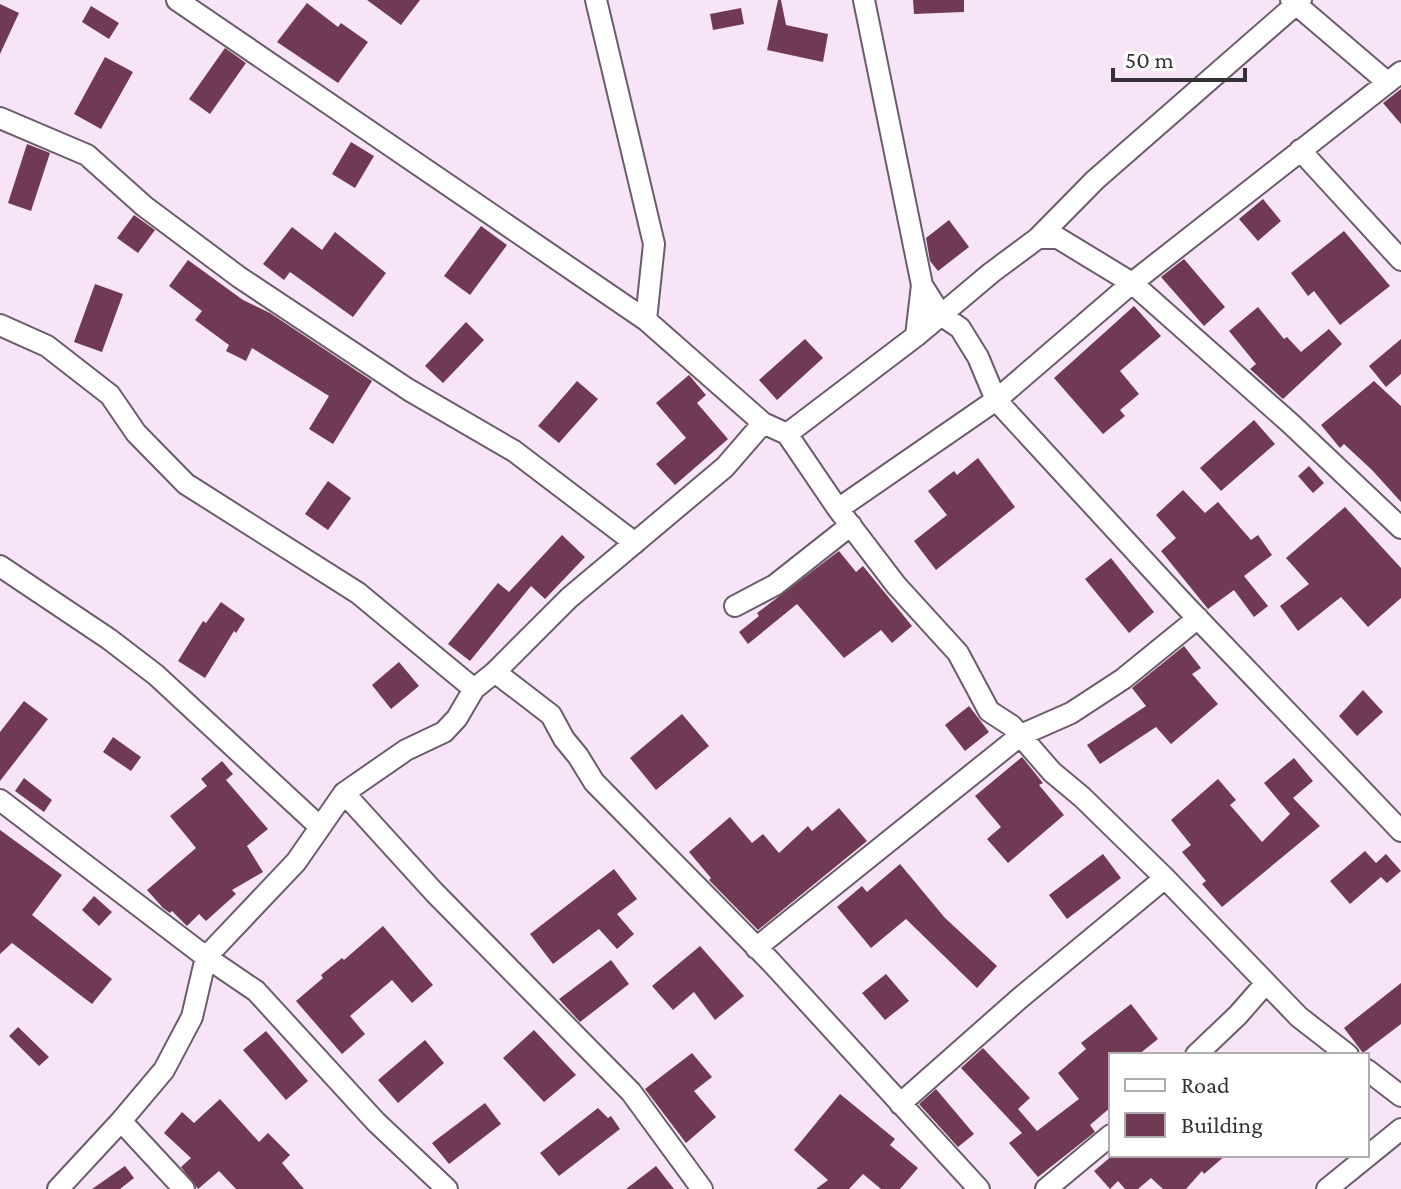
<svg xmlns="http://www.w3.org/2000/svg" width="1401" height="1189" font-family="'Crimson Pro',serif">
  <style>
    .building { fill: #703a54 }
    .lines { fill: none; stroke-linecap: round; stroke-linejoin: round }
    .minor-casing { stroke: #6b5c6c; stroke-width: 24 }
    .minor { stroke: #fff; stroke-width: 20 }
  </style>
  <rect width="100%" height="100%" fill="#f7e5f7"/>
  <!-- building -->
  <path class="building" d="M367,0H420L401,25Z
    M778,0H781L786,25L828,34L823,62L767,50Z
    M913,0H964V12L914,14Z
    M307,3L338,27L341,23L368,42L338,83L277,42Z
    M0,4L19,13L0,54Z
    M91,6L119,23L109,39L82,22Z
    M741,8L744,24L713,30L710,14Z
    M225,48L246,63L210,114L189,99Z
    M105,57L133,72L101,129L74,114Z
    M1401,89V124L1383,103Z
    M351,142L374,156L355,188L332,174Z
    M27,144L50,153L31,211L8,203Z
    M1263,199L1281,221L1258,241L1239,219Z
    M134,215L155,230L138,253L117,238Z
    M949,220L969,247L938,271L930,261L926,238Z
    M481,226L507,245L470,295L444,276Z
    M292,227L322,250L335,232L386,273L353,317L290,272L284,280L263,264Z
    M1344,231L1390,286L1340,325L1314,291L1308,296L1291,273Z
    M1184,259L1225,307L1204,326L1161,277Z
    M188,260L243,300L270,313L372,381L333,444L309,429L329,396L252,348L246,361L226,351L229,345L195,320L202,311L169,286Z
    M95,284L123,294L102,352L74,342Z
    M1134,306L1161,336L1120,371L1139,394L1120,410L1125,416L1103,434L1054,378Z
    M1258,307L1284,339L1287,337L1301,352L1329,329L1342,344L1283,399L1250,369L1256,364L1229,331Z
    M466,322L484,340L443,383L425,366Z
    M805,339L823,358L777,400L759,380Z
    M1401,339V374L1386,387L1369,366Z
    M689,375L706,395L697,403L728,439L675,485L656,464L686,438L656,403Z
    M577,381L598,399L559,443L538,426Z
    M1374,381L1401,406V502L1372,470L1344,444L1340,448L1321,425Z
    M1254,420L1275,444L1221,491L1200,468Z
    M978,458L1015,507L936,570L914,541L947,515L928,491L954,471L957,475Z
    M1309,466L1324,483L1313,493L1298,476Z
    M328,481L351,498L328,530L305,514Z
    M1183,490L1205,513L1218,502L1251,540L1258,535L1272,555L1244,576L1268,606L1254,617L1234,590L1208,609L1161,551L1176,538L1156,515Z
    M1345,507L1401,568V598L1368,627L1341,597L1298,631L1280,606L1309,584L1286,558Z
    M562,535L585,557L545,599L531,586L470,661L448,644L498,583L509,592Z
    M839,551L856,572L863,566L912,626L892,643L881,630L844,658L797,604L748,644L739,632L759,616L757,613Z
    M1111,558L1154,612L1129,633L1085,579Z
    M221,602L245,619L236,633L234,631L205,678L178,661L203,621L206,623Z
    M1184,646L1201,668L1192,674L1218,704L1171,744L1156,727L1100,764L1087,745L1146,706L1132,688Z
    M399,662L419,686L391,709L372,685Z
    M1363,690L1383,712L1357,736L1339,716Z
    M24,701L48,719L0,781V732Z
    M969,706L989,732L965,751L945,725Z
    M682,714L709,746L656,790L630,758Z
    M113,737L141,757L131,771L103,752Z
    M1022,757L1043,783L1039,785L1064,815L1008,863L987,839L1001,827L975,796Z
    M1294,758L1313,781L1293,798L1320,826L1222,907L1202,884L1206,881L1182,852L1191,845L1171,820L1218,779L1236,800L1230,805L1262,842L1290,814L1264,783Z
    M222,761L233,774L226,780L268,829L247,846L263,872L232,890L236,894L206,921L199,914L187,926L172,911L170,913L163,908L147,890L196,848L170,816L207,786L201,779Z
    M24,778L52,800L44,812L15,791Z
    M839,808L867,841L758,930L709,880L711,878L689,852L730,817L752,843L763,834L779,853L808,826L812,831Z
    M0,830L62,875L32,915L112,979L92,1004L12,943L0,954Z
    M1365,851L1376,863L1386,854L1401,871L1387,883L1381,877L1350,904L1330,881Z
    M1103,854L1121,878L1067,919L1049,895Z
    M900,864L945,918L997,966L977,988L906,919L871,948L837,907L862,886L867,892Z
    M614,869L637,899L617,914L634,934L617,949L599,929L553,964L530,934Z
    M94,896L112,912L99,926L82,910Z
    M383,926L433,985L412,1003L392,980L350,1016L365,1034L342,1054L296,1001L323,978L321,975L342,958L344,960Z
    M700,946L744,996L715,1020L694,992L673,1010L652,986Z
    M611,960L629,984L580,1022L559,999Z
    M886,974L909,1001L885,1020L862,993Z
    M1401,983V1024L1363,1053L1344,1028Z
    M1131,1004L1158,1039L1138,1055H1111V1107L1090,1125L1095,1132L1038,1177L1009,1143L1022,1133L961,1068L983,1048L1030,1098L1018,1109L1037,1131L1079,1099L1058,1073L1086,1049L1081,1043Z
    M18,1027L49,1057L39,1066L9,1036Z
    M534,1030L576,1075L544,1102L503,1058Z
    M266,1031L308,1081L286,1100L243,1050Z
    M425,1040L444,1063L398,1103L378,1080Z
    M692,1053L712,1077L694,1091L716,1117L686,1143L645,1089Z
    M936,1089L974,1134L958,1147L919,1104Z
    M840,1094L895,1139L890,1145L918,1168L900,1189H881L863,1174L849,1189H816L828,1180L794,1150Z
    M220,1099L259,1142L268,1133L290,1155L282,1163L304,1189H236L219,1171L198,1189L181,1167L191,1158L164,1133L182,1112L194,1123Z
    M485,1103L501,1124L449,1164L432,1143Z
    M598,1108L608,1118L611,1116L620,1129L559,1176L540,1153Z
    M1113,1155H1226L1204,1174L1202,1171L1186,1189H1163L1151,1178L1138,1189H1125L1118,1181L1110,1189L1094,1171Z
    M125,1166L134,1178L120,1189H92Z
    M656,1166L674,1189H626Z"/>
  <g class="lines">
    <defs>
      <path id="minor" d="M177,0L646,320L763,423L787,434L838,509L896,585L958,653L989,711L1012,726L1052,772L1082,797L1165,878L1299,1017L1348,1055
        M596,0L654,244L646,320
        M1291,0L1387,82
        M0,118L87,155L144,206L239,277L409,390L514,451L635,543
        M1300,150L1401,260
        M1038,238H1058L1132,283L1290,423L1401,528
        M922,285L941,315L960,328L978,357L996,400L1183,603L1401,831
        M0,325L47,346L110,395L136,433L186,484L358,593L474,689
        M916,336L991,273L1038,238L1095,180L1301,0
        M787,434L916,336L922,285L864,0
        M838,509L996,400L1132,283L1401,72
        M0,566L109,639L156,675L320,827
        M735,606L775,585L851,525
        M495,672L551,715L564,739L578,756L594,782L771,962L979,1189
        M344,793L434,892L631,1092L702,1189
        M0,800L206,957L256,991L376,1122L447,1189
        M756,948L1021,735L1071,713L1123,679L1198,618
        M1196,1055L1238,1015L1266,983
        M1367,1070L1401,1096
        M900,1104L1020,998L1165,878
        M121,1121L184,1189
        M58,1189L121,1121L164,1070L192,1017L206,957L296,862L344,793L406,750L444,732L457,718L474,689L495,672L569,598L725,467L763,423
        M1046,1189L1111,1135
        M1327,1189L1401,1129"/>
    </defs>
    <!-- minor casing -->
    <use href="#minor" class="minor-casing"/>
    <!-- minor -->
    <use href="#minor" class="minor"/>
  </g>
  <!-- legend -->
  <rect x="1109" y="1053" width="260" height="104" fill="#ffffff" stroke="#afacaf" stroke-width="2"/>
  <rect x="1125" y="1079" width="40" height="12" fill="#ffffff" stroke="#afacaf" stroke-width="2"/>
  <text x="1181" y="1093" font-size="24" fill="#363037">Road</text>
  <rect x="1125" y="1113" width="40" height="24" fill="#703a54" stroke="#afacaf" stroke-width="2"/>
  <text x="1181" y="1133" font-size="24" fill="#363037">Building</text>
  <!-- scale -->
  <path d="M1113 68v12h132v-12" fill="none" stroke="#363037" stroke-width="4"/>
  <text x="1125" y="68" font-size="24" fill="#363037" stroke="#ffffff" stroke-width="6" paint-order="stroke">50 m</text>
</svg>
